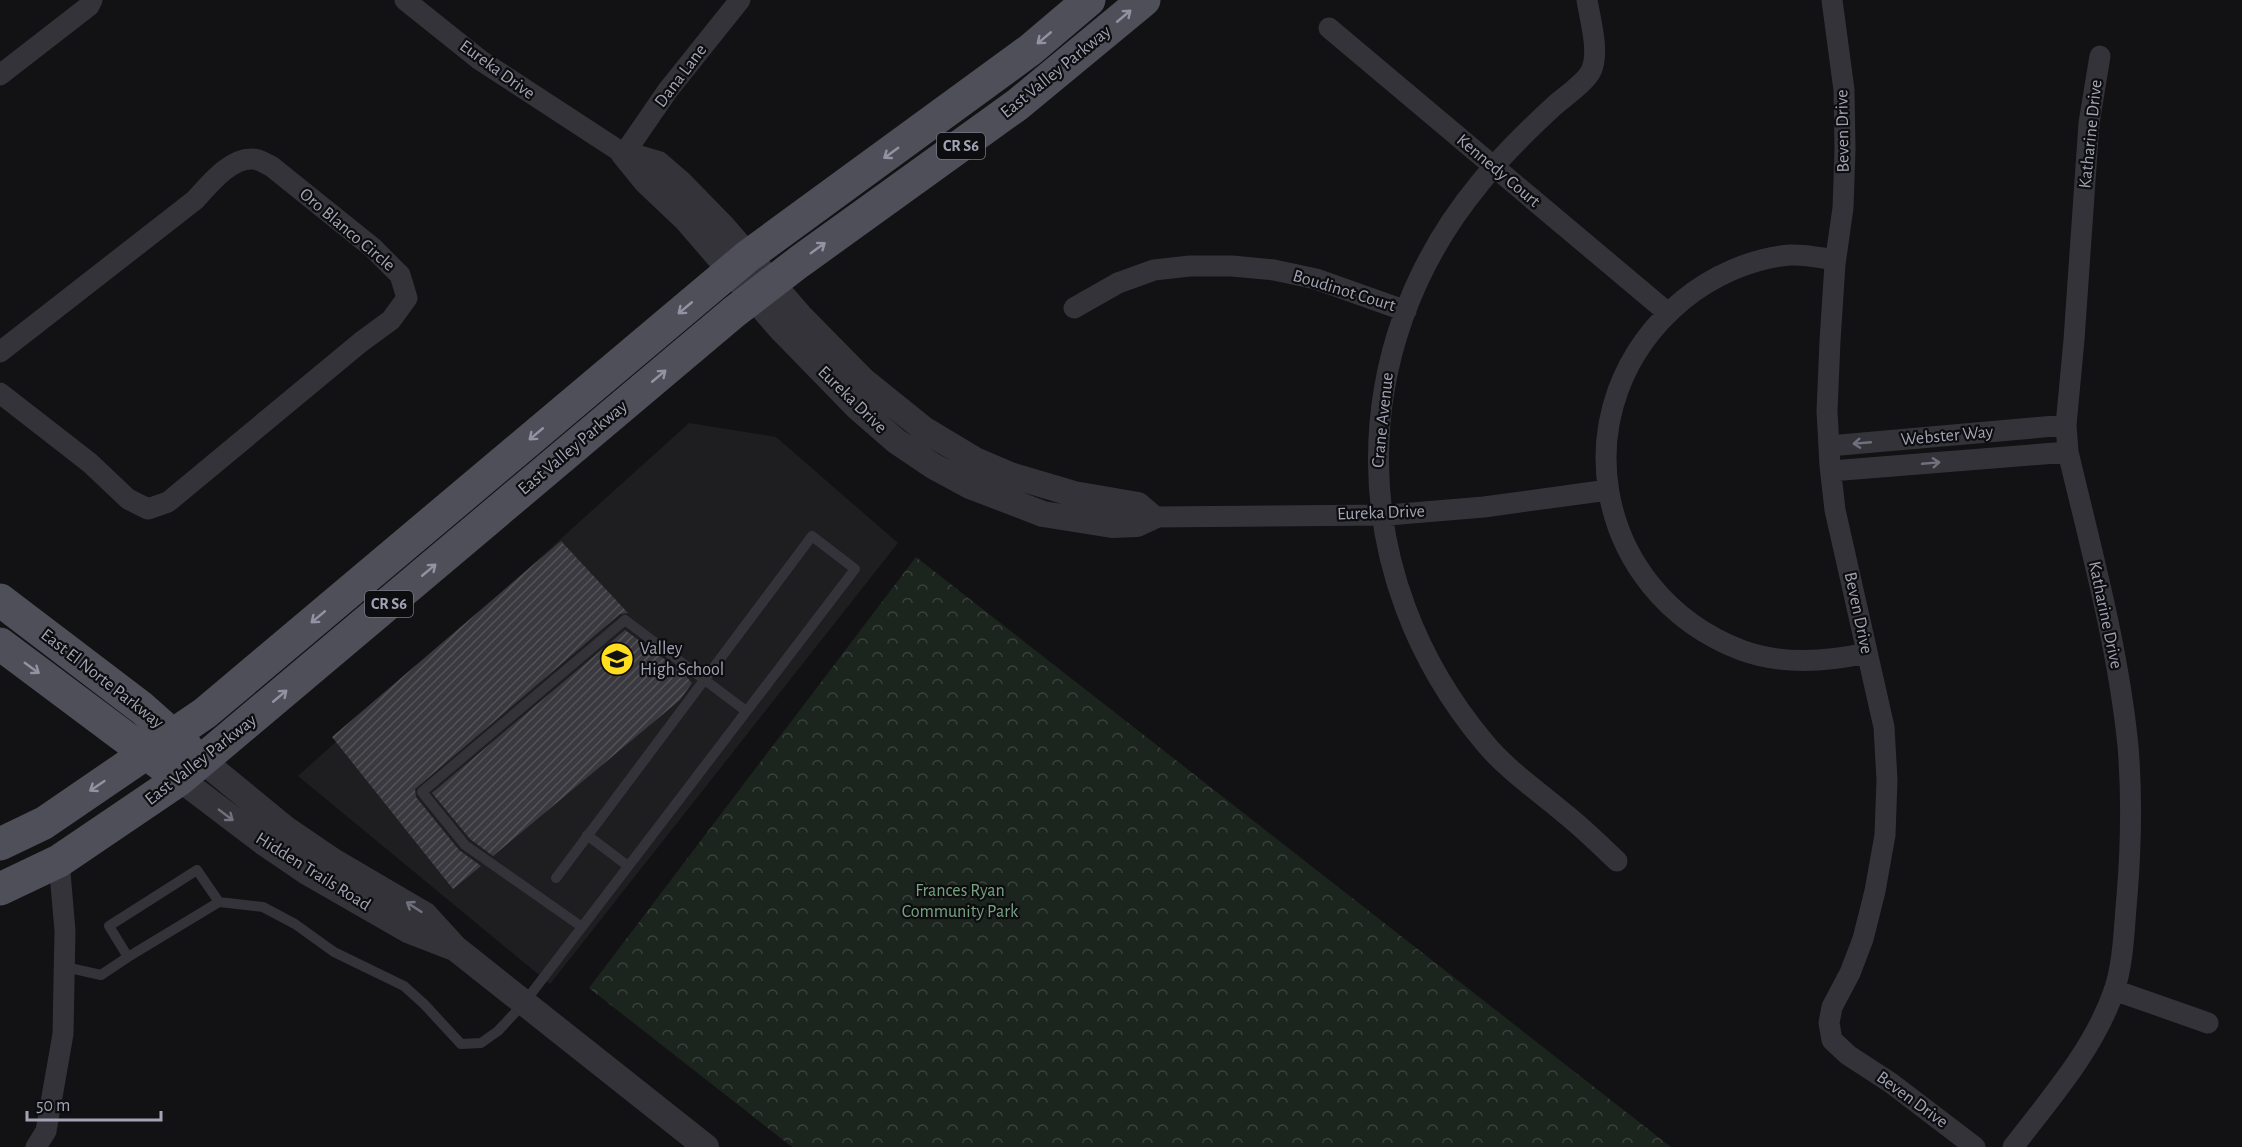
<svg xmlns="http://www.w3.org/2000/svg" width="2242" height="1147" font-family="'Alegreya Sans',sans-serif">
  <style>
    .built { fill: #1e1e21 }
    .park { fill: url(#park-crowns) }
    .building { fill: url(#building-hatch) }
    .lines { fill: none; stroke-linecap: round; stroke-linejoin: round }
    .service { stroke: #333339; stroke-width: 10 }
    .minor { stroke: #333339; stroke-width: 21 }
    .tertiary { stroke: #333339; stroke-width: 26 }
    .primary { stroke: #4e4f59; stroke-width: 33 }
    .oneway { stroke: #9193a3 }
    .oneway2 { stroke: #70717e }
    .labels { text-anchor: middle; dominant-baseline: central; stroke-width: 4.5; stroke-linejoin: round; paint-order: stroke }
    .shield { fill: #0d0d0f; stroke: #757784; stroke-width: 1.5 }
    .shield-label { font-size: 16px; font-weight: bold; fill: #a2a4b6 }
    .street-label { font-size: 18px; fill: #a2a4b6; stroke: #0d0d0f }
    .poi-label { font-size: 18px; fill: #a2a4b6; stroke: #0d0d0f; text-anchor: start }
    .park-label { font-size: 18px; fill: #77a382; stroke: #0d0d0f }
  </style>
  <defs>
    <pattern id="park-crowns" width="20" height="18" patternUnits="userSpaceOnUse" patternTransform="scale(1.5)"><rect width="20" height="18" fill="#1c241e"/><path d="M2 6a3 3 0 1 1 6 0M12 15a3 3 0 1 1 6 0" fill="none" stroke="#3a413c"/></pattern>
    <pattern id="building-hatch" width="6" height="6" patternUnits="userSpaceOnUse" patternTransform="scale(1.5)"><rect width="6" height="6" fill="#3a393f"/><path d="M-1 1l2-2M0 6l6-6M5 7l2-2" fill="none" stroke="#535358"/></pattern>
  </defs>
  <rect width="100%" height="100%" fill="#121214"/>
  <!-- built -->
  <path class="built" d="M689,423L776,437L898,543L550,984L298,776Z"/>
  <!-- park -->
  <path class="park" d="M916,557L1671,1147H792L589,988Z"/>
  <!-- building -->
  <path class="building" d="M561,541L628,613L620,614L415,789L416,797L459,850L481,866L453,889L332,737Z
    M625,630L683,673L692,683L680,700L493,856L470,839L432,793Z"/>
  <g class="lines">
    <!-- service -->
    <path class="service" d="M587,835L628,866
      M219,902L263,907L295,924L334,952L404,986L424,1004L461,1044L481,1043L498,1031L524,1003L855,569L812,536L556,878
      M582,927L465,845L422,792L625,620L746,711
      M65,967L101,975L128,957L219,902L197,870L109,926L128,957"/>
    <!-- minor -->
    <path class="minor" d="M405,0L480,60L624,154L668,90L740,0
      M1587,0C1590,19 1600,53 1591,71C1586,82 1564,97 1554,106C1528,130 1502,155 1480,183C1342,350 1346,577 1484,742C1507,770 1537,790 1564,813C1583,828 1600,845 1617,861
      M1832,0L1844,90L1845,149L1843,208L1835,264L1830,341L1827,411L1830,466L1835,510L1884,727L1887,780L1885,835L1875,891L1863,939L1850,973L1832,1007L1829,1023L1832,1040L1848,1055L1891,1083L1975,1147
      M1329,28L1668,313
      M0,75L89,6L92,0
      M1835,260C1821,258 1805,254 1790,255C1752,258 1712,276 1683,300C1558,403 1591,592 1741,650C1781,665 1826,662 1866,653
      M1074,308L1118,283L1154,270L1190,266H1232L1274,270L1316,279L1406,311
      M0,352L195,200C209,185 231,157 253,159C259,159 266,164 271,166L373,248L400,275L407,298L391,320L361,342L168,502L148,509L128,499L90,463L0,393
      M1829,446L2066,425
      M1831,471L2068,452
      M1152,517L1388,515L1484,507L1608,490
      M2114,990L2208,1023
      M36,1147L46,1131L63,1034L65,931L59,861
      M2013,1147C2050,1099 2094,1049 2114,991C2124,961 2124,927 2127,896C2131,847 2132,795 2128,746C2118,646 2091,549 2068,452L2066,425L2074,340L2089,123L2100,56"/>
    <!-- tertiary -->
    <path class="tertiary" d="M624,154L658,164L680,183L722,226L800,316L863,380L925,430L975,460L1010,475L1074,494L1138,505L1152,517L1137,524L1112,525L1043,514L970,486L933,466L896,441L857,407L781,329L686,219L646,181Z
      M203,761L286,829L333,861L425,915L455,948L706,1147
      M180,779L263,842L307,872L408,930L452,947"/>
    <!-- primary -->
    <path class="primary" d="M0,600L142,708L187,748
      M0,644L162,765
      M0,844L44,823L205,713L748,256L1030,50L1089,0
      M0,889L59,861L180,779L734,312L799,262L1017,105L1144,0"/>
  </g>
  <!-- one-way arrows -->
  <defs><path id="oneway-shaft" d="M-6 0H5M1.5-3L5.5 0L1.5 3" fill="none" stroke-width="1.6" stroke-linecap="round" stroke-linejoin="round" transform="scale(1.5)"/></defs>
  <g class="oneway">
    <use href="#oneway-shaft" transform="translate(1124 16) rotate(-40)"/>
    <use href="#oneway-shaft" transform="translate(1044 38) rotate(140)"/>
    <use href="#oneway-shaft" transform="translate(891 153) rotate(144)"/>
    <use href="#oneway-shaft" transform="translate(818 248) rotate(-36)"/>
    <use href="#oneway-shaft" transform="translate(685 308) rotate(140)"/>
    <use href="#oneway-shaft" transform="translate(659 376) rotate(-40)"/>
    <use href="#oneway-shaft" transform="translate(536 434) rotate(140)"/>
    <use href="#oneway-shaft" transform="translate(429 570) rotate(-40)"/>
    <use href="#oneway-shaft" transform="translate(318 617) rotate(140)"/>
    <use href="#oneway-shaft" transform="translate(32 668) rotate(36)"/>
    <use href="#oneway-shaft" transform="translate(280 696) rotate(-40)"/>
    <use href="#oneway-shaft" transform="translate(97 786) rotate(146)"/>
  </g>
  <g class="oneway2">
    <use href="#oneway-shaft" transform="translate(1862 443) rotate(175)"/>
    <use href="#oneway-shaft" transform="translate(1931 463) rotate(-5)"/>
    <use href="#oneway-shaft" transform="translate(226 815) rotate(37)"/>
    <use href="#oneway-shaft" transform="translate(414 907) rotate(-147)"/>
  </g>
  <!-- icons -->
  <defs>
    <symbol id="school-disc" viewBox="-11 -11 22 22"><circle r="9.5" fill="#ffde1f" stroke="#0d0d0f"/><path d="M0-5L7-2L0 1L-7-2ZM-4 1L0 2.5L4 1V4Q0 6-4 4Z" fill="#111"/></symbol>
  </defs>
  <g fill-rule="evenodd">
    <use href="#school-disc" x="598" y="640" width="38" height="38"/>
  </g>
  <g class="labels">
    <!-- shield labels -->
    <g class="shield">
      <rect x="937" y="133" width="48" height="26" rx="4.5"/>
      <rect x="365" y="591" width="48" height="26" rx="4.5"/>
    </g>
    <g class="shield-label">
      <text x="961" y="146">CR S6</text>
      <text x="389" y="604">CR S6</text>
    </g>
    <!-- street labels -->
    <g class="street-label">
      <text transform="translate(497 70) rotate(36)">Eureka Drive</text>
      <text transform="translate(1056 72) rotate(-39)">East Valley Parkway</text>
      <text transform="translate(681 76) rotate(-53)">Dana Lane</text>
      <text transform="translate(1843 131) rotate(-91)">Beven Drive</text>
      <text transform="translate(2091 134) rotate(-84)">Katharine Drive</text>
      <text transform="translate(1498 171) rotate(40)">Kennedy Court</text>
      <text transform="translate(347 230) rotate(40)">Oro Blanco Circle</text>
      <text transform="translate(1344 291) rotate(17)">Boudinot Court</text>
      <text transform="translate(852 400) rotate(44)">Eureka Drive</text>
      <text transform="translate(1383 420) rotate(-84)">Crane Avenue</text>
      <text transform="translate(1947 436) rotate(-5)">Webster Way</text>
      <text transform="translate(573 448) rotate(-40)">East Valley Parkway</text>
      <text transform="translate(1381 513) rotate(-2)">Eureka Drive</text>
      <text transform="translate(1858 613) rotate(78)">Beven Drive</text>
      <text transform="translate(2105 615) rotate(78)">Katharine Drive</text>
      <text transform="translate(102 679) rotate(38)">East El Norte Parkway</text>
      <text transform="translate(201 760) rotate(-38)">East Valley Parkway</text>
      <text transform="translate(313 872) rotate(32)">Hidden Trails Road</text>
      <text transform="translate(1912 1100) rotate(36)">Beven Drive</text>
    </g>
    <!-- poi labels -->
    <g class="poi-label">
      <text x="640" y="649">Valley<tspan x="640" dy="21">High School</tspan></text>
    </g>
    <!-- park labels -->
    <g class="park-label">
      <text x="960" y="891">Frances Ryan<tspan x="960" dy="21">Community Park</tspan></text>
    </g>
  </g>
  <!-- scale -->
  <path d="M27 1111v9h134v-9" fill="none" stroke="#a2a4b6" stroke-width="3"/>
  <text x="36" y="1111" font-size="18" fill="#a2a4b6" stroke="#0d0d0f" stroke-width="4.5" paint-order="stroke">50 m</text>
</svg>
